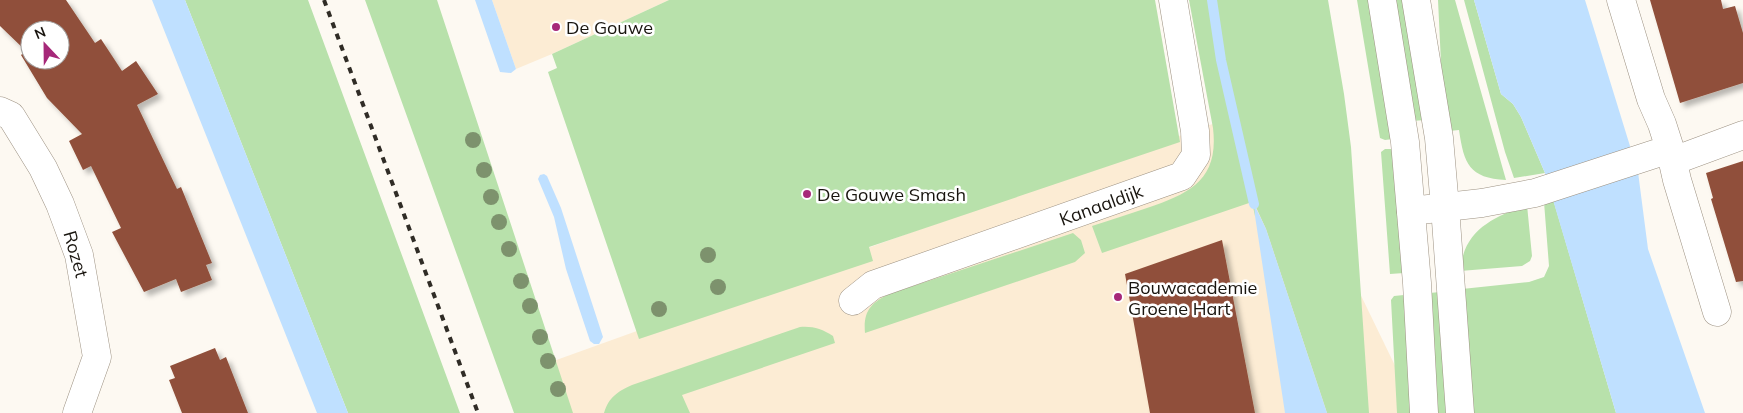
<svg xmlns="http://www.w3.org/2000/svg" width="1743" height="413" font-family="Mulish,sans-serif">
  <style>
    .built { fill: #fcecd4 }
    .green { fill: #b8e1ab }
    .water { fill: #bfe0ff }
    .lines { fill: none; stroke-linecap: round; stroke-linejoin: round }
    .stream { stroke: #bfe0ff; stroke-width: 10 }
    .building { fill: #90503a; fill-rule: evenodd; filter: url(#shadow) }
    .minor-casing { stroke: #9d9283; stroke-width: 29 }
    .major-casing { stroke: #9d9283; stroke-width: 29 }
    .minor { stroke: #fff; stroke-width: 28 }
    .major { stroke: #fff; stroke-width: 28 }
    .rail { stroke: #302c26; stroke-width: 4; stroke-dasharray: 6 6; stroke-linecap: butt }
    .tree { fill: #7d926d }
    .poi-dot { fill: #a62879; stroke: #fff; stroke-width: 2 }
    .labels { text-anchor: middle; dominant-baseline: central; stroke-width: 5; stroke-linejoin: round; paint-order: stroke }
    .poi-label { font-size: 18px; fill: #18140e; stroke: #fff; text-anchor: start }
    .street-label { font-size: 18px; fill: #18140e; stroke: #fff }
  </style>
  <defs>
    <filter id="shadow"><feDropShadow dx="4.5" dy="4.5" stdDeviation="2.5" flood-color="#0004"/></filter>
  </defs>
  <rect width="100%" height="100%" fill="#fdf9f2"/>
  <!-- built -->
  <path class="built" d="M492,0H669L552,54L516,69Z
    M1268,104L1418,413H539L523,372Z"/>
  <!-- green -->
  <path class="green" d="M185,0H308L460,413H348Z
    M365,0H437L573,413H514Z
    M669,0H1155L1180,142L869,247L873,261L639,339L548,72L557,68L552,54Z
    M1189,0H1328L1344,94L1351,147L1369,413H1327L1266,229L1255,205V216L1252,202L1102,253L1092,226C1111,220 1129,214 1147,208C1191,193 1219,179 1213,128Z
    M1357,0H1372L1393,139L1385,140L1380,138Z
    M1394,0H1406L1425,120L1412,121Z
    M1438,0H1455L1506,180C1469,178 1464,164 1459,130L1449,131L1442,84Z
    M1464,0H1474L1501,94L1513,104L1521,117L1545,173L1514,178L1505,152Z
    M1385,149H1393L1404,273L1390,274L1381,152Z
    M1553,199L1616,413H1471L1462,289L1529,282L1544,277L1549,266L1544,202Z
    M1527,205L1532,256L1530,261L1522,266L1460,271C1464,230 1492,218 1527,205Z
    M1073,233L1081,240L1085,253L1075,262L865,333C863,311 871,303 889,294Z
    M1441,292L1448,413H1437L1429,293Z
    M1404,295L1405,297L1411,413H1397L1391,300L1394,296Z
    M800,327C813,326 822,329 833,336L835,343L682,395L690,413H604C609,397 617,392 632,385Z"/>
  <!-- water -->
  <path class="water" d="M152,0H185L348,413H317Z
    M475,0H492L516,69L511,73L500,72Z
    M1474,0H1585L1638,172L1648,249L1705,413H1616L1545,173L1521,117L1513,104L1501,94Z
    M544,174L547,176L561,208L603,337L599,344H594L590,341L566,269L554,217L538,179L540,175Z
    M1254,204L1266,229L1327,413H1285L1255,216Z"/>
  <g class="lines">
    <!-- stream -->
    <path class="stream" d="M1212,0L1221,60L1254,204"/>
  </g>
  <!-- building -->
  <path class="building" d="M0,0H66L95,43L101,39L122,71L136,61L158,94L137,105L177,189L181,187L212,263L206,265L212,280L181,292L176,279L144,292L112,232L121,228L91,166L83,170L69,141L82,134L47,98L21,55L26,51L0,26ZM30,30H60V60H30Z
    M1650,0H1721L1723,9L1735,6L1743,33V83L1680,103Z
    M1743,161V281L1736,282L1711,199L1713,198L1706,173Z
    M1222,240L1255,413H1150L1125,274Z
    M215,348L220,360L226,357L248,413H182L169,380L175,378L170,366Z"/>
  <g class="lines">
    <defs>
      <path id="minor" d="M1621,0L1651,99L1662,124L1670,149L1677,180L1717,312
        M0,111L11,116L43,168L60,204L79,255L97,357L77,413
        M1673,161L1743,135
        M1411,211L1482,203L1535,193L1670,149
        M853,301L873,285L1182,176L1196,155L1195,131L1173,0"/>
      <path id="major" d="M1382,0L1405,142L1417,283L1424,413
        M1416,0L1439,138L1445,207L1460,413"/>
    </defs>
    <!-- minor casing -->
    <use href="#minor" class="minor-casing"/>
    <!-- major casing -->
    <use href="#major" class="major-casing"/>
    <!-- minor -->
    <use href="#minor" class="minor"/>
    <!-- major -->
    <use href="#major" class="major"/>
    <!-- rail -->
    <path class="rail" d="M324,0L478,413"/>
  </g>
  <!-- trees -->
  <g class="tree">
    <circle cx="473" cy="140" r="8"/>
    <circle cx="484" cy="170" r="8"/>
    <circle cx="491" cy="197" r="8"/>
    <circle cx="499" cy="222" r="8"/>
    <circle cx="509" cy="249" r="8"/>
    <circle cx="708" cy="255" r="8"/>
    <circle cx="521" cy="281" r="8"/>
    <circle cx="718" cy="287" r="8"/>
    <circle cx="530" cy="306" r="8"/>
    <circle cx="659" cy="309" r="8"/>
    <circle cx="540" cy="337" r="8"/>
    <circle cx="548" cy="361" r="8"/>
    <circle cx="558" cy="389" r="8"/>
  </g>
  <!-- markers -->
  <g class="poi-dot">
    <circle cx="556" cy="27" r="5"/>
    <circle cx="807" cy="194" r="5"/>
    <circle cx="1118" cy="297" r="5"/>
  </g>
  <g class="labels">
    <!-- poi labels -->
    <g class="poi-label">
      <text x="566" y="27">De Gouwe</text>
      <text x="817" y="194">De Gouwe Smash</text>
      <text x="1128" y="287">Bouwacademie<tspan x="1128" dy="21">Groene Hart</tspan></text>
    </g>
    <!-- street labels -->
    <g class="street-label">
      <text transform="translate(1101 205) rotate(-20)">Kanaaldijk</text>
      <text transform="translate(76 254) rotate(74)">Rozet</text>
    </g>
  </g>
  <!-- north arrow -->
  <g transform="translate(45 45) rotate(338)"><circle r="24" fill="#ffffff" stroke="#a3a19f"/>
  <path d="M0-4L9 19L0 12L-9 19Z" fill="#a62879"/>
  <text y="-8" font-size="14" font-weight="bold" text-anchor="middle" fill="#18140e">N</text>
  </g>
</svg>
